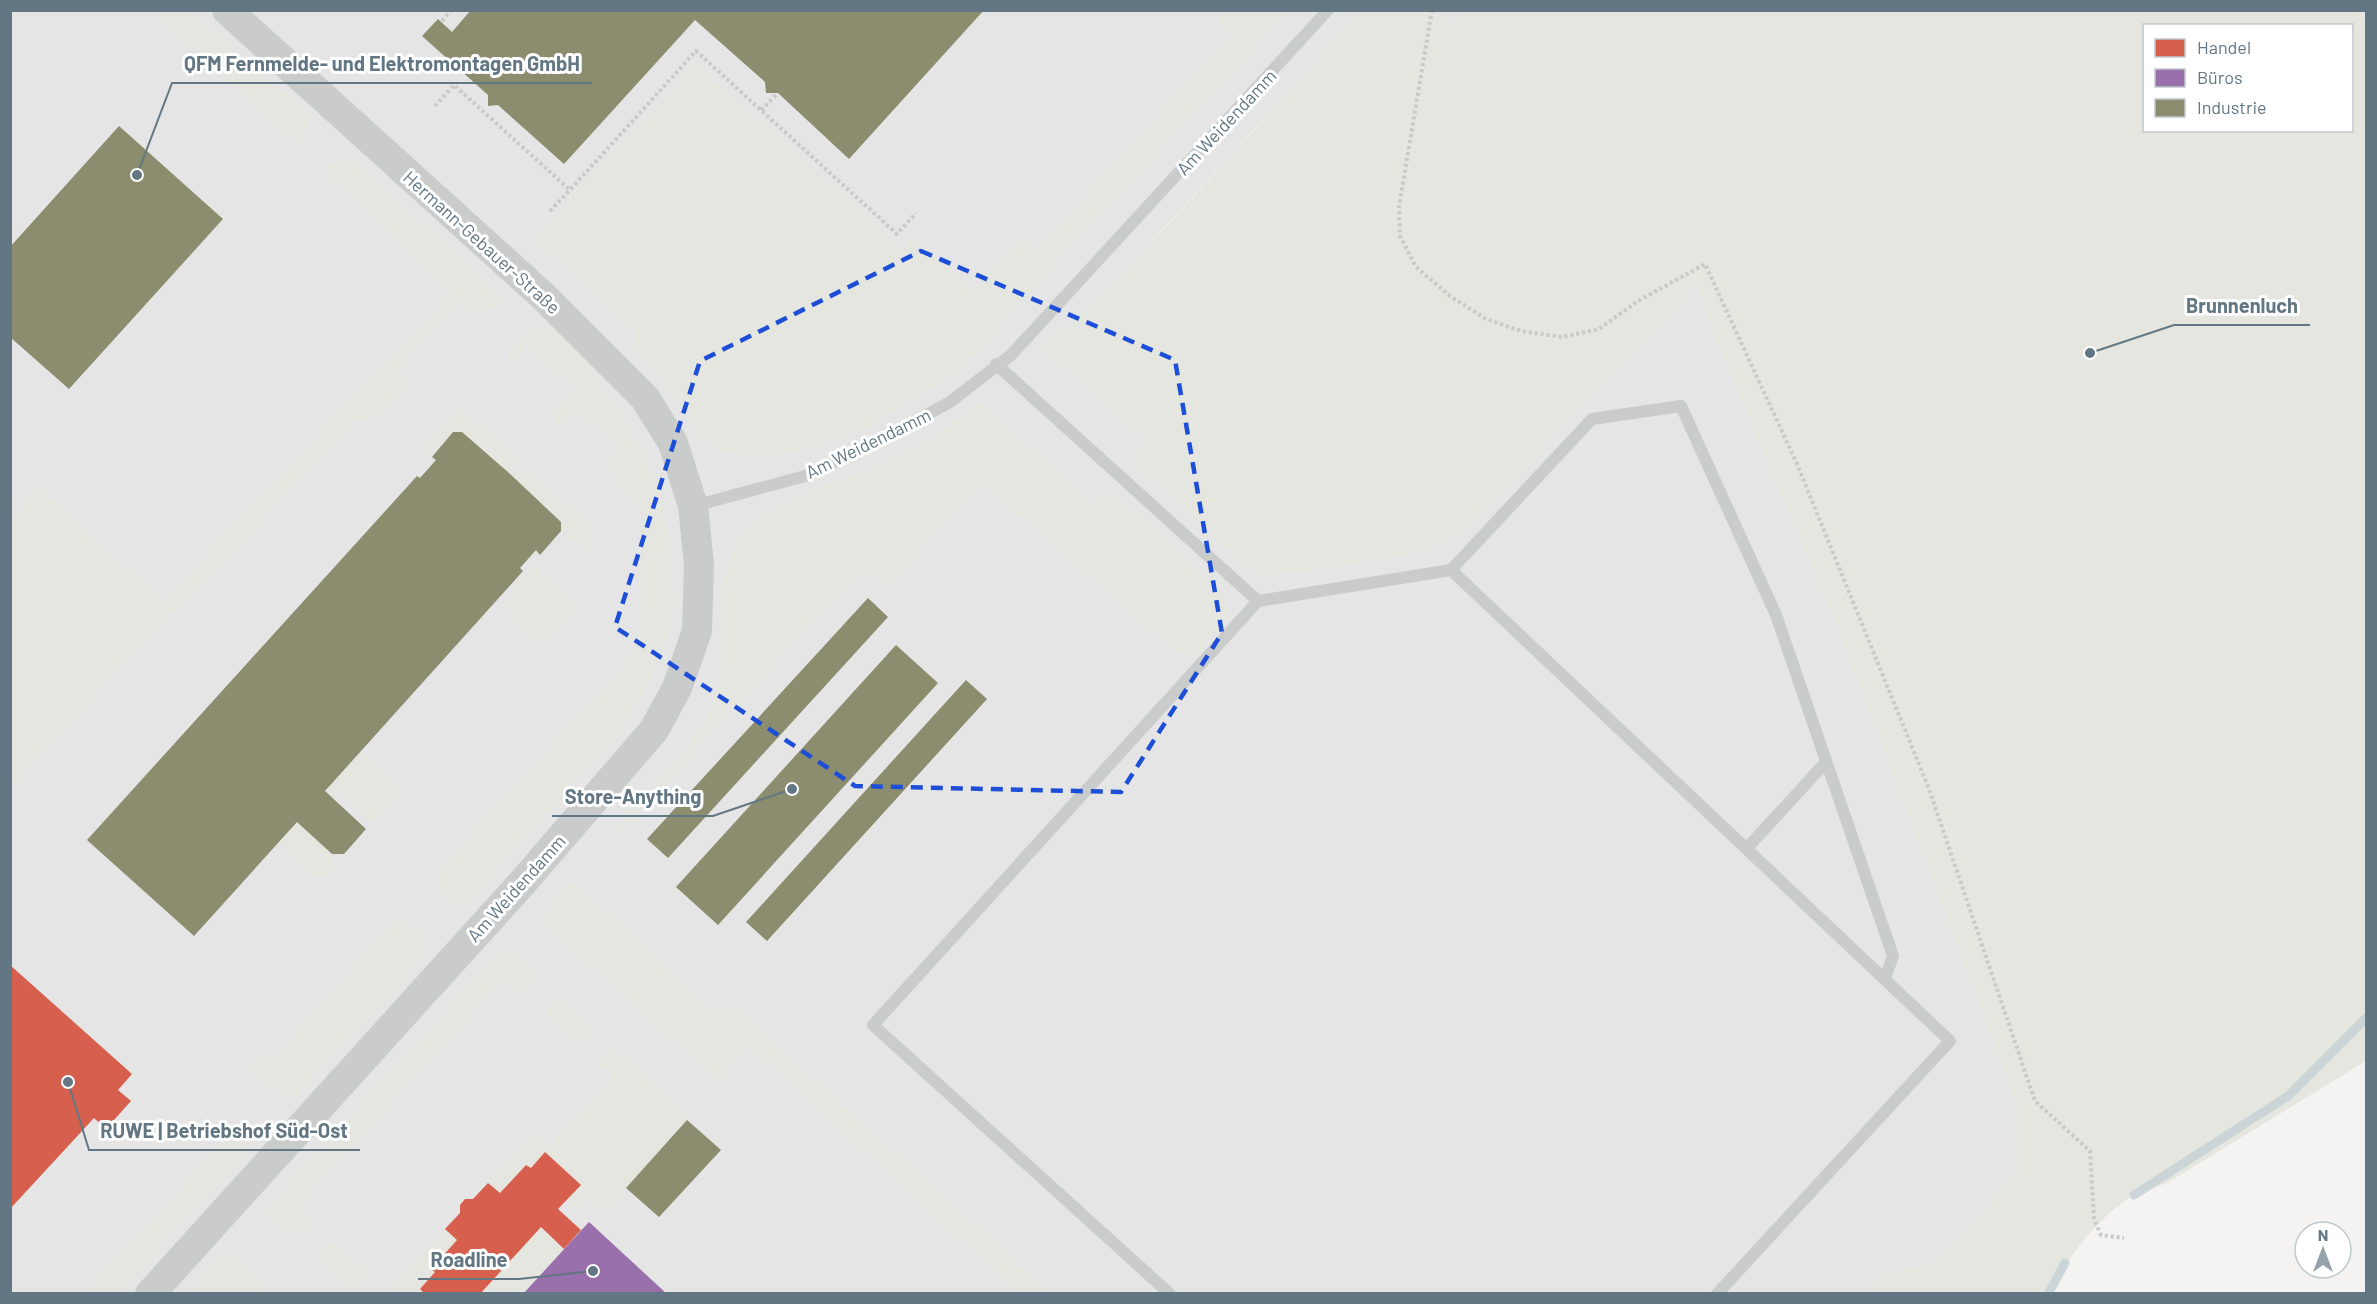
<svg xmlns="http://www.w3.org/2000/svg" width="2377" height="1304" font-family="Barlow,sans-serif">
  <style>
    .built { fill: #e4e5e4 }
    .green { fill: #e4e6df; fill-rule: evenodd }
    .shops { fill: #d6604d }
    .offices { fill: #9970ab }
    .industry { fill: #8c8c6e }
    .lines { fill: none; stroke-linecap: round; stroke-linejoin: round }
    .stream { stroke: #cbd5d7; stroke-width: 9 }
    .path { stroke: #c9c9ca; stroke-width: 4; stroke-dasharray: 3 3; stroke-linecap: butt }
    .service { stroke: #cacccc; stroke-width: 12 }
    .tertiary { stroke: #cacccc; stroke-width: 30 }
    .marked { fill: none; stroke: #1d4ed8; stroke-width: 4.5; stroke-dasharray: 12 8; stroke-linejoin: round }
    .labels { text-anchor: middle; dominant-baseline: central; stroke-width: 6; stroke-linejoin: round; paint-order: stroke }
    .street-label { font-size: 18px; fill: #627783; stroke: #fff }
    .leader { fill: none; stroke: #627783; stroke-width: 2 }
    .callout-dot { fill: #627783; stroke: #fff; stroke-width: 2 }
    .callout-label { font-size: 20px; text-anchor: middle; font-weight: bold; fill: #627783; stroke: #fff; stroke-width: 6; stroke-linejoin: round; paint-order: stroke }
  </style>
  <rect width="100%" height="100%" fill="#f4f3f1"/>
  <!-- built -->
  <path class="built" d="M10,11H1363L1150,243L1586,399L1697,283L1718,345L1836,623L2017,1103L2048,1293H11Z
    M1432,11H1469L1451,29Z"/>
  <!-- green -->
  <path class="green" d="M1469,10L2366,11V1061L2167,1183C2156,1187 2142,1190 2132,1196C2097,1218 2068,1258 2048,1293H1869L1889,1272L1937,1263L2018,1172L2017,1104L1836,623L1718,345L1697,284L1586,399L1463,533L1420,554L1268,576L1257,574L1133,461L1147,440L1041,346L1090,310L1363,11H1432L1451,29ZM2144,26H2352V130H2144Z
    M162,11H188L310,114L301,146L157,16Z
    M1226,11H1288L995,327L1003,330L944,380L864,429L814,447L759,458L721,452L703,438L650,360L636,347L634,329L534,238L696,65L903,251L913,238L973,292L1023,237L1038,249L1232,35L1217,20Z
    M351,158L499,297L495,307C479,320 473,311 459,300L396,371L412,385L370,419L354,420L175,613L171,610L11,787V520L38,489L163,602L448,297L450,289L328,175L326,167Z
    M551,326L589,364L595,385L624,418L659,486L669,538L674,601L671,626L647,686L620,731L464,905L438,893L437,873L640,648L643,508L605,466L621,448L577,409L561,426L555,419L556,413L577,390L527,344L512,361L507,359L508,353L532,329Z
    M979,403L1091,504L1102,493L1107,498L1112,493L1223,595L1229,619L1195,655L1177,652L983,483L885,586L863,566L622,830L618,827C653,787 698,748 715,696C732,646 706,586 740,541C773,496 851,479 899,456C928,442 955,422 979,403Z
    M460,408L519,463L509,473L462,432H453L432,457L423,449Z
    M526,469L591,527L593,534L591,550L587,552L561,531V522L515,480Z
    M533,566L576,607L548,638H533L511,620L517,613L503,601Z
    M360,752L403,790L372,822L339,792L333,799L325,791Z
    M297,822L332,854L333,866L323,876H317L278,842Z
    M573,882L716,1015L728,1003L1049,1293H1020L749,1045L718,1080L540,919Z
    M396,920H405L421,935L424,956L294,1097L272,1087L250,1067L265,1051L274,1058Z
    M504,948L538,978L523,994L504,977L295,1208L311,1223L297,1238L266,1210Z
    M557,999H561L592,1026V1030L579,1043L545,1013Z
    M612,1047L687,1113V1120L604,1211L589,1197L579,1208L567,1199L580,1184L545,1152L531,1168L526,1165L500,1193L488,1183L535,1131L551,1145L614,1076L598,1062Z
    M244,1119L255,1142L116,1293H86Z
    M541,1227L564,1249L523,1293L480,1294Z
    M445,1229L457,1240L431,1268L435,1272L425,1293L387,1294Z
    M333,1242L367,1273L355,1286H349L321,1260V1255Z
    M228,1252L230,1256L271,1293H190Z"/>
  <!-- shops -->
  <path class="shops" d="M10,965L132,1074L118,1090L131,1101L106,1129L94,1118L10,1209Z
    M545,1152L581,1185L558,1209L581,1230L564,1249L541,1227L480,1294H425L420,1289L435,1272L431,1269L457,1240L445,1229L460,1213V1205L465,1199H473L488,1183L500,1193L526,1165L531,1168Z"/>
  <!-- offices -->
  <path class="offices" d="M589,1222L667,1294H523Z"/>
  <!-- industry -->
  <path class="industry" d="M471,10H984L849,159L778,93H766L765,82L695,20L564,164L498,105L488,106V95L422,36L438,19L452,32Z
    M119,126L223,219L69,389L10,337V247Z
    M453,432H462L509,473L561,522V531L540,555L536,550L520,568L523,571L325,791L366,829L344,854H332L297,822L194,936L87,840L417,476L420,478L436,460L432,457Z
    M868,598L888,617L668,858L647,839Z
    M896,645L938,683L718,925L676,887Z
    M966,680L987,699L767,941L746,922Z
    M687,1120L721,1150L659,1217L626,1188Z"/>
  <g class="lines">
    <!-- stream -->
    <path class="stream" d="M2134,1195L2288,1096L2366,1018
      M2048,1294L2065,1263"/>
    <!-- path -->
    <path class="path" d="M1432,10L1399,207L1400,236L1416,267L1450,296L1486,319L1521,331L1562,337L1599,329L1638,301L1705,264L1797,464L1929,789L2035,1101L2090,1151L2094,1219L2101,1235L2124,1238
      M442,21L451,10
      M435,106L454,85L570,190L696,51L897,234L916,213
      M761,110L778,93
      M550,211L570,190"/>
    <!-- service -->
    <path class="service" d="M996,364L1258,601
      M694,506L805,476L877,442L950,402L1011,355L1328,10
      M1451,570L1592,419L1681,406L1776,615L1893,956L1885,978
      M1748,847L1826,762
      M1170,1294L873,1025L1258,601L1451,570L1950,1041L1717,1294"/>
    <!-- tertiary -->
    <path class="tertiary" d="M150,1294L523,882L654,730L677,688L697,631L699,565L693,506L673,443L645,398L543,296L227,10"/>
  </g>
  <!-- marked area -->
  <path class="marked" d="M921,251L1175,360L1222,633L1121,792L855,786L615,627L700,361Z"/>
  <g class="labels">
    <!-- street labels -->
    <g class="street-label">
      <text transform="translate(1226 122) rotate(-47)">Am Weidendamm</text>
      <text transform="translate(482 242) rotate(42)">Hermann-Gebauer-Straße</text>
      <text transform="translate(868 443) rotate(-26)">Am Weidendamm</text>
      <text transform="translate(516 888) rotate(-48)">Am Weidendamm</text>
    </g>
  </g>
  <!-- callouts -->
  <path class="leader" d="M137 175L172 83H592M2090 353L2174 325H2310M792 789L713 816H552M68 1082L89 1150H360M593 1271L519 1279H418"/>
  <g class="callout-dot">
    <circle cx="137" cy="175" r="6"/>
    <circle cx="2090" cy="353" r="6"/>
    <circle cx="792" cy="789" r="6"/>
    <circle cx="68" cy="1082" r="6"/>
    <circle cx="593" cy="1271" r="6"/>
  </g>
  <g class="callout-label">
    <text x="382" y="71">QFM Fernmelde- und Elektromontagen GmbH</text>
    <text x="2242" y="313">Brunnenluch</text>
    <text x="633" y="804">Store-Anything</text>
    <text x="224" y="1138">RUWE | Betriebshof Süd-Ost</text>
    <text x="469" y="1267">Roadline</text>
  </g>
  <!-- border -->
  <rect width="2377" height="1304" fill="none" stroke="#627783" stroke-width="24"/>
  <!-- legend -->
  <rect x="2143" y="24" width="210" height="108" fill="#ffffff" stroke="#c0c9cd" stroke-width="1.5"/>
  <rect x="2155" y="39" width="30" height="18" fill="#d6604d" stroke="#c0c9cd" stroke-width="1.5"/>
  <text x="2197" y="54" font-size="18" fill="#627783">Handel</text>
  <rect x="2155" y="69" width="30" height="18" fill="#9970ab" stroke="#c0c9cd" stroke-width="1.5"/>
  <text x="2197" y="84" font-size="18" fill="#627783">Büros</text>
  <rect x="2155" y="99" width="30" height="18" fill="#8c8c6e" stroke="#c0c9cd" stroke-width="1.5"/>
  <text x="2197" y="114" font-size="18" fill="#627783">Industrie</text>
  <!-- north arrow -->
  <g transform="translate(2323 1250)"><circle r="28" fill="#ffffff" stroke="#c0c9cd" stroke-width="1.5"/>
  <path d="M0-4.5L10 22L0 15L-10 22Z" fill="#95a2aa"/>
  <text y="-9" font-size="16" font-weight="bold" text-anchor="middle" fill="#627783">N</text>
  </g>
</svg>
